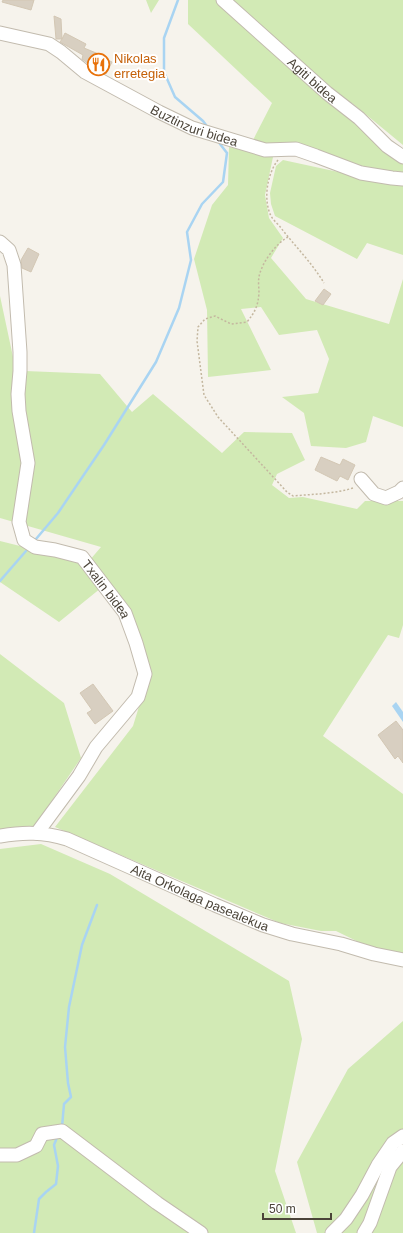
<svg xmlns="http://www.w3.org/2000/svg" width="403" height="1233" font-family="Helvetica,sans-serif">
  <style>
    .green { fill: #d2eab5 }
    .water { fill: #a9d4f2 }
    .lines { fill: none; stroke-linecap: round; stroke-linejoin: round }
    .stream { stroke: #a9d4f2; stroke-width: 2.5 }
    .building { fill: #d8cfc1; stroke: #d3c7b4 }
    .minor-casing { stroke: #c2bbae; stroke-width: 15 }
    .path { stroke: #c4b79f; stroke-width: 1.5; stroke-dasharray: 2 2; stroke-linecap: butt }
    .minor { stroke: #fff; stroke-width: 13 }
    .labels { text-anchor: middle; dominant-baseline: central; stroke-width: 4; stroke-linejoin: round; paint-order: stroke }
    .food-label { font-size: 13px; fill: #c56008; stroke: #fff; text-anchor: start }
    .street-label { font-size: 13px; fill: #4b4439; stroke: #fff }
  </style>
  <rect width="100%" height="100%" fill="#f6f3ec"/>
  <!-- green -->
  <path class="green" d="M146,0H159L151,13Z
    M188,0H403V145L352,103L348,117L403,162V174L362,170L297,146L252,142L272,103L188,24Z
    M229,147L273,157L265,195L269,218L283,238L271,258L306,299L389,324L403,279V427L373,416L366,442L346,448L311,446L304,413L282,397L318,393L329,359L317,330L279,335L261,307L241,309L271,370L208,377L207,310L194,259L212,205L228,185Z
    M283,160L357,176L403,183V255L367,243L357,259L275,216L271,204L270,193L276,166Z
    M0,296L16,371L22,418L25,371L100,374L132,412L153,394L222,453L244,432L292,433L305,460L277,474L272,485L289,498L303,497L357,509L365,501H403V625L399,638L388,635L323,736L403,794V956L377,951L336,931H321L280,923L55,827L133,726L141,700V647L89,561L101,547L0,518Z
    M0,541L76,560L101,588L59,622L0,582Z
    M0,654L64,703L81,758L34,827L0,831Z
    M41,844L110,874L289,981L302,1039L275,1171L296,1233H0V849Z
    M403,1021V1233H317L297,1162L348,1069Z"/>
  <!-- water -->
  <path class="water" d="M396,702L403,712V722L392,706Z"/>
  <g class="lines">
    <!-- stream -->
    <path class="stream" d="M178,0L164,38V72L175,97L203,121L206,125
      M36,539L58,513L104,445L156,362L179,308L191,260L187,232L202,204L223,182L227,153L220,144
      M0,581L26,551
      M62,1127L64,1104L71,1097L68,1083L65,1047L69,1007L82,945L97,905
      M34,1233L39,1199L46,1192L56,1184L58,1166L54,1145L58,1135"/>
  </g>
  <!-- building -->
  <path class="building" d="M3,0H34L31,10L2,2Z
    M54,16L61,19L62,39L65,33L86,44L84,48L101,55V57L112,62L106,74L90,65L82,59L83,55L60,42L62,39H56Z
    M28,248L39,254L31,272L22,268L21,260Z
    M324,289L331,294L323,305L315,301Z
    M321,457L340,465L343,459L355,465L348,480L340,476L337,481L315,470Z
    M93,684L113,711L95,724L87,713L92,710L80,693Z
    M396,721L403,730V763L398,756L395,759L378,735Z"/>
  <g class="lines">
    <defs>
      <g id="minor">
        <path id="s1" d="M223,0L327,93L359,118L387,146L403,157"/>
        <path id="s2" d="M0,33L49,44L61,52L85,72L159,112L192,128L265,150L296,149L316,156L361,173L392,178L403,179"/>
        <path id="s3" d="M0,242L9,250L14,265L20,352V371L18,394L19,411L28,463L19,522L24,540L35,547L55,550L82,557L125,613L136,643L145,674L138,697L96,747L79,776L37,833"/>
        <path d="M361,479L374,494L386,498L399,492L403,488"/>
        <path id="s4" d="M0,836C24,832 43,832 67,839L215,905L263,925L292,934L341,944L374,954L403,960"/>
        <path d="M0,1155H17L36,1146L42,1134L62,1131L157,1203L201,1233"/>
        <path d="M332,1233L346,1219L362,1195L378,1165L393,1143L403,1136"/>
        <path d="M364,1233L370,1223L390,1167L403,1151"/>
      </g>
    </defs>
    <!-- minor casing -->
    <use href="#minor" class="minor-casing"/>
    <!-- path -->
    <path class="path" d="M278,160C267,174 263,200 271,216C273,220 278,224 281,228C295,246 312,263 324,283
      M288,237C276,243 261,264 259,277C258,282 259,288 259,293C258,306 255,312 247,322L231,324L215,316L205,319L198,327L197,341L204,395L218,417L287,492L293,496C314,494 334,494 353,488"/>
    <!-- minor -->
    <use href="#minor" class="minor"/>
  </g>
  <!-- icons -->
  <defs>
    <symbol id="restaurant-ring" viewBox="-11 -11 22 22"><circle r="9.5" fill="#fff" stroke="#e8710a" stroke-width="1.5"/><path d="M-5-6h1v4h1v-4h1v4h1v-4h1v5L-1.5 .5V6h-2V.5L-5-1ZM5-6V6H3V1.5H1.5Q1.5-4 5-6Z" fill="#e8710a"/></symbol>
  </defs>
  <g fill-rule="evenodd">
    <use href="#restaurant-ring" x="86" y="52" width="25" height="25"/>
  </g>
  <g class="labels">
    <!-- food labels -->
    <g class="food-label">
      <text x="114" y="58">Nikolas<tspan x="114" dy="15">erretegia</tspan></text>
    </g>
    <!-- street labels -->
    <g class="street-label">
      <text stroke="none"><textPath href="#s1" startOffset="120">Agiti bidea</textPath></text>
      <text stroke="none"><textPath href="#s2" startOffset="218">Buztinzuri bidea</textPath></text>
      <text stroke="none"><textPath href="#s3" startOffset="407">Txalin bidea</textPath></text>
      <text stroke="none"><textPath href="#s4" startOffset="213">Aita Orkolaga pasealekua</textPath></text>
    </g>
  </g>
  <!-- scale -->
  <path d="M263 1213v6h68v-6" fill="none" stroke="#4b4439" stroke-width="2"/>
  <text x="269" y="1213" font-size="12" fill="#4b4439" stroke="#ffffff" stroke-width="3" paint-order="stroke">50 m</text>
</svg>
